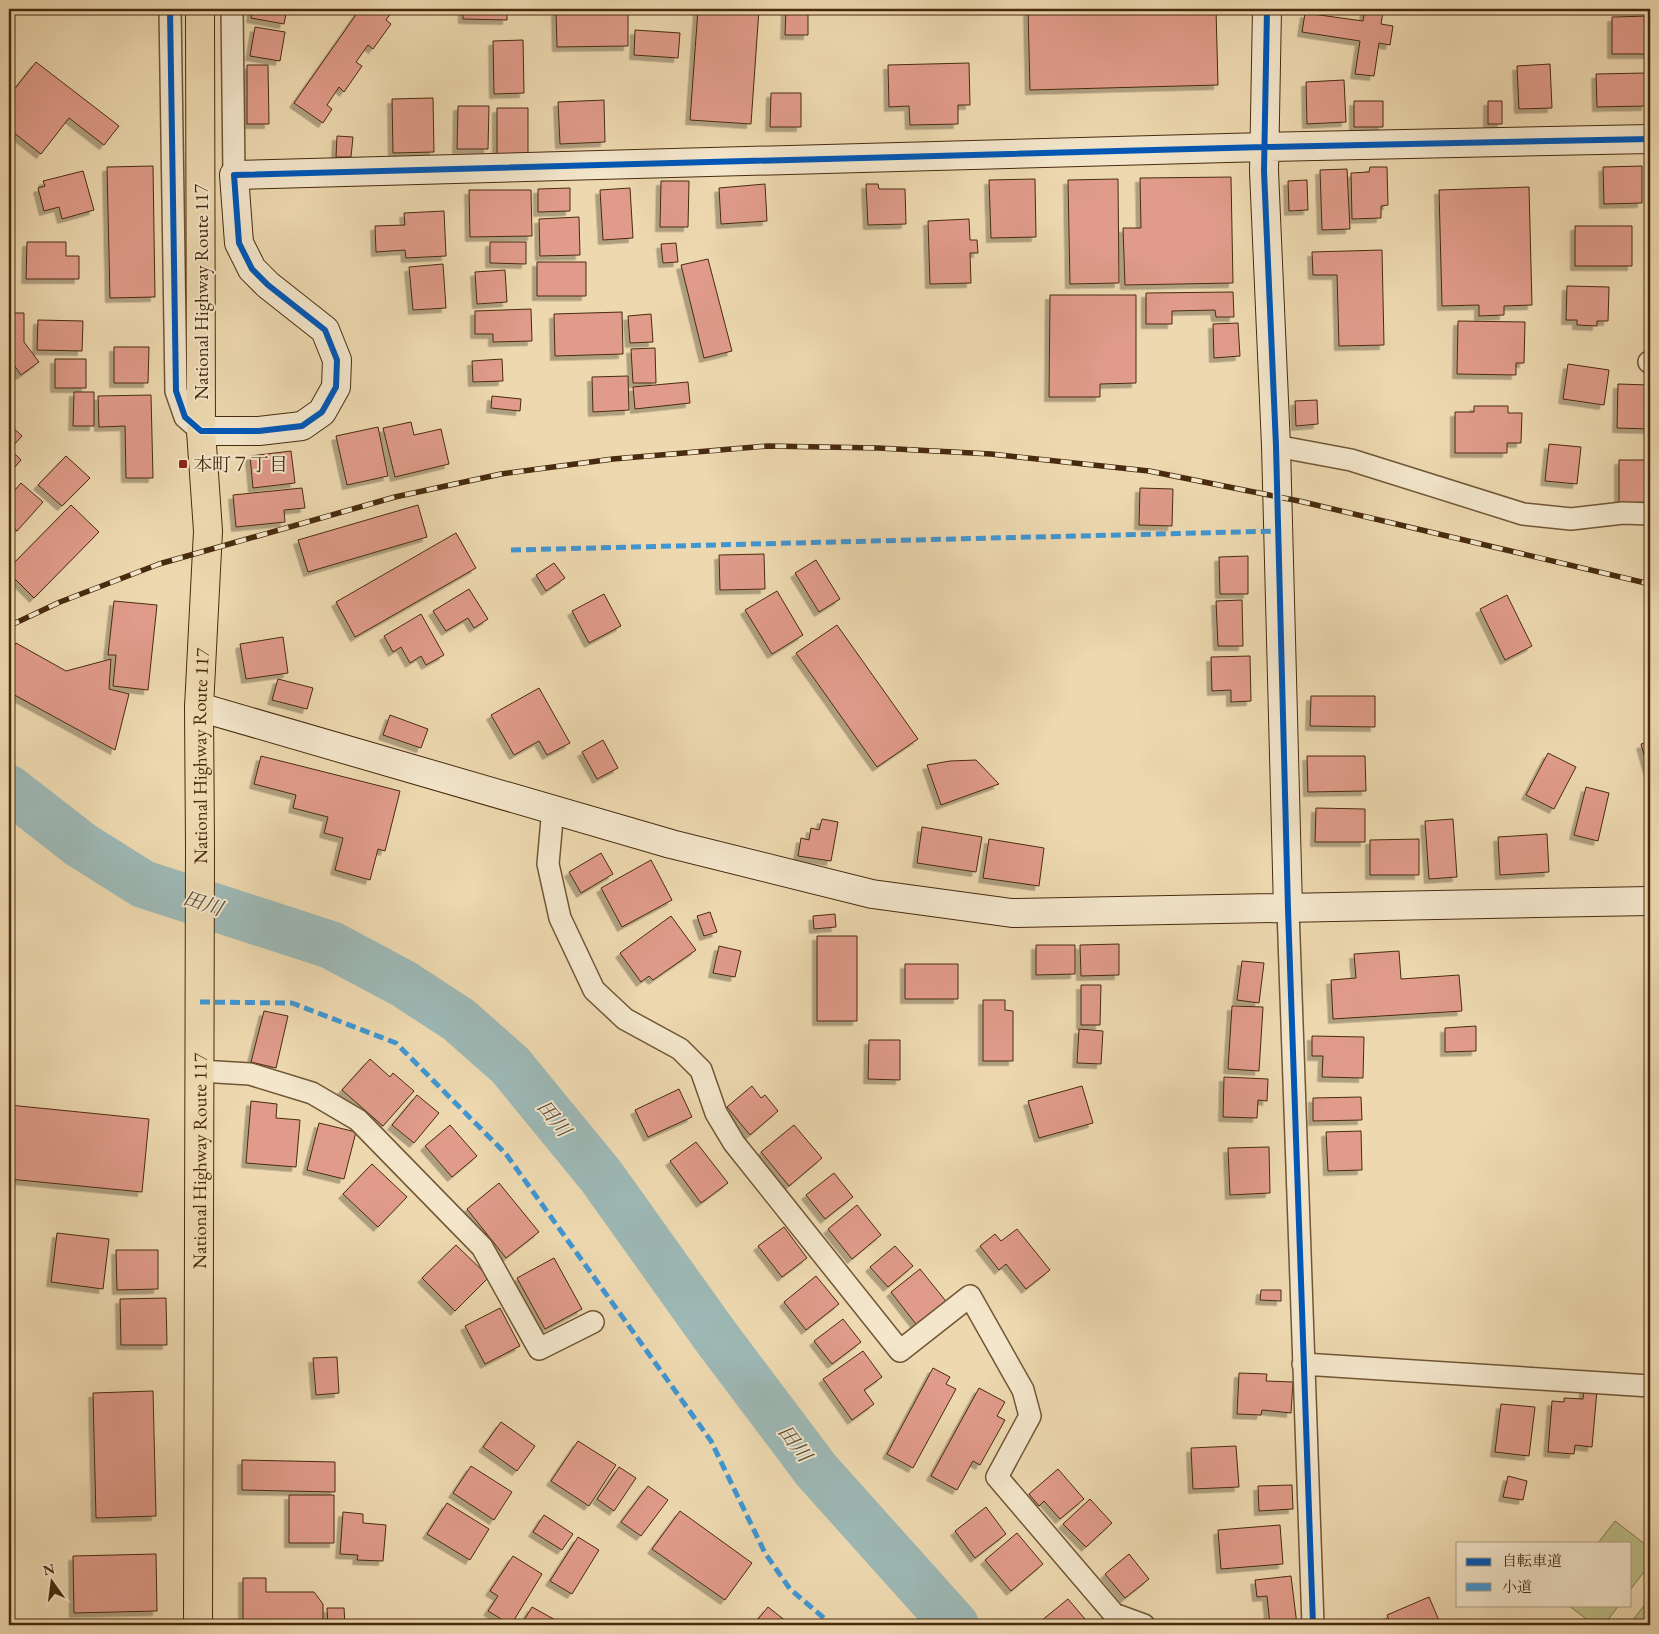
<svg xmlns="http://www.w3.org/2000/svg" width="1659" height="1634" font-family="'EB Garamond','Noto Serif JP',serif">
  <style>
    .green { fill: #bcbe88; stroke: #82744b }
    .lines { fill: none; stroke-linecap: round; stroke-linejoin: round }
    .river { stroke: #9db8b5; stroke-width: 48 }
    .building { fill: #e09b8a; stroke: #482b0e; filter: url(#shadow) }
    .street-casing { stroke: #715636; stroke-width: 24 }
    .secondary-casing { stroke: #482b0e; stroke-width: 30 }
    .highway-casing { stroke: #482b0e; stroke-width: 30 }
    .street { stroke: #f3e6cb; stroke-width: 21 }
    .secondary { stroke: #f3e6cb; stroke-width: 28 }
    .highway { stroke: #edd8af; stroke-width: 28 }
    .rail-casing { stroke: #482b0e; stroke-width: 5.5 }
    .rail { stroke: #f3e6cb; stroke-width: 4; stroke-dasharray: 11; stroke-linecap: butt }
    .quiet { stroke: #4096d2; stroke-width: 5; stroke-dasharray: 10 5; stroke-linecap: butt }
    .cycleway-casing { stroke: #f3e6cb; stroke-width: 9 }
    .cycleway { stroke: #0057b8; stroke-width: 6 }
    .poi-dot { fill: #8f2418; stroke: #f3e6cb; stroke-width: 2 }
    .labels { text-anchor: middle; dominant-baseline: central; stroke-width: 4; stroke-linejoin: round; paint-order: stroke }
    .street-label { font-size: 19px; fill: #482b0e; stroke: #f3e6cb }
    .poi-label { font-size: 19px; fill: #482b0e; stroke: #f3e6cb; text-anchor: start }
    .water-label { font-size: 20px; font-style: italic; fill: #5d4e38; stroke: #f3e6cb }
  </style>
  <defs>
    <filter id="shadow"><feDropShadow dx="-4.5" dy="4.5" stdDeviation="0" flood-color="#0004"/></filter>
  </defs>
  <rect width="100%" height="100%" fill="#edd8af"/>
  <filter id="stains"><feTurbulence type="fractalNoise" baseFrequency=".004" numOctaves="4"/><feColorMatrix values="0 0 0 0 .2 0 0 0 0 .09 0 0 0 0 .02 0 0 0 .5 -.17"/></filter>
  <radialGradient id="worn" r=".72"><stop offset=".6" stop-color="#630" stop-opacity="0"/><stop offset="1" stop-color="#630" stop-opacity=".3"/></radialGradient>
  <!-- green -->
  <path class="green" d="M1615,1521L1650,1548V1564L1630,1590V1543H1598Z
    M1650,1598V1625H1629Z
    M1568,1605H1619L1604,1625H1594Z"/>
  <g class="lines">
    <!-- river -->
    <path class="river" d="M9,789L81,845L143,884L331,945L404,984L459,1020L510,1065L601,1176L713,1333L816,1470L955,1625"/>
  </g>
  <!-- building -->
  <path class="building" d="M252,9H287L284,24L251,18Z
    M360,9H394L386,20L391,24L373,49L368,45L356,62L362,66L344,92L339,87L327,105L332,109L323,123L294,103Z
    M463,9H520L507,10V20L463,19Z
    M604,9H628V46L557,47L556,11Z
    M698,9H759L751,124L690,120Z
    M1028,9H1216L1218,85L1030,90Z
    M1365,9L1383,12L1381,24L1393,26L1390,45L1379,43L1374,76L1355,74L1360,41L1302,32L1305,13L1363,21Z
    M786,10H808V35H785Z
    M1650,16V54H1612V17Z
    M255,27L285,32L280,61L250,56Z
    M635,30L680,33L678,58L634,55Z
    M523,40L524,93L494,94L493,41Z
    M36,62L119,126L104,145L69,118L41,154L9,129V96Z
    M969,63L970,105H958V124L910,125L909,106L889,107L888,65Z
    M1550,64L1552,108L1519,109L1517,66Z
    M247,65H268L269,124H247Z
    M1646,73V106L1597,107L1596,74Z
    M1344,80L1346,122L1307,124L1306,82Z
    M771,93H801V127H770Z
    M433,98L434,152L393,153L392,99Z
    M604,100L605,142L560,144L558,102Z
    M1354,101H1383V127H1354Z
    M1488,101H1502V124H1488Z
    M458,106H489L488,149H457Z
    M497,108H528V154L497,155Z
    M337,136L353,137L351,157H336Z
    M153,166L155,297L110,298L107,167Z
    M1642,166V203L1604,204L1603,167Z
    M1370,167H1387L1388,205L1381,206V218L1352,219L1351,173L1369,172Z
    M1347,169L1350,229L1322,230L1320,170Z
    M83,171L94,210L62,219L59,207L44,211L38,188L45,186L43,181Z
    M1231,177L1233,283L1125,285L1123,228H1141L1140,178Z
    M1035,179L1036,237L991,238L989,180Z
    M1118,179L1119,283L1070,284L1068,180Z
    M1307,180L1308,210L1289,211L1288,181Z
    M661,181H689L688,227H660Z
    M765,184L767,221L721,224L719,188Z
    M866,184H878L879,189H905L906,224L868,225Z
    M1529,187L1532,305L1504,306V315L1479,316V305L1442,306L1439,190Z
    M570,188V211L538,212V189Z
    M630,188L633,238L603,240L600,190Z
    M469,190H531L532,236L470,237Z
    M444,211L446,256L406,258L405,250L376,252L375,226L405,225L404,213Z
    M579,217L580,255L540,256L539,219Z
    M969,219L970,240H977L978,253H970L971,283L930,284L928,221Z
    M1575,226H1632V266H1575Z
    M27,242H66V256H79V279H26Z
    M490,242H526V264L490,263Z
    M676,243L678,262L663,263L661,244Z
    M1382,250L1384,345L1339,346L1337,275H1313L1312,252Z
    M708,259L732,351L704,358L681,265Z
    M537,262H586V296H537Z
    M443,264L446,308L413,310L409,267Z
    M505,270L507,302L477,304L475,272Z
    M1567,286L1609,287L1608,321H1597V326L1577,325V320H1566Z
    M1233,292L1234,317H1216L1215,310L1172,311V324H1146V293Z
    M1050,295H1136V383L1100,384V397H1049Z
    M531,309L532,341L493,342V334H475V311Z
    M622,312L623,354L555,356L554,314Z
    M9,313H24V342L39,362L21,375L9,358Z
    M651,314L653,342L630,343L628,316Z
    M38,320L83,321L82,351L37,350Z
    M1458,321L1525,322L1524,363H1516V375L1457,374Z
    M1238,323L1240,356L1214,358L1213,324Z
    M114,347H149L148,383H114Z
    M655,348L656,383H633L631,349Z
    M55,359H86V388H55Z
    M502,359L503,381L473,382L472,361Z
    M1568,364L1609,370L1604,405L1563,399Z
    M628,376L629,410L593,412L592,377Z
    M688,382L690,403L635,409L633,387Z
    M1618,384L1650,385V429L1617,428Z
    M74,392H94V426H73Z
    M151,395L153,478H126L125,426L99,427L98,396Z
    M492,396L521,399L520,411L491,408Z
    M1317,400L1318,424L1296,426L1295,401Z
    M1474,406H1508V413H1522L1521,443H1507V453H1455V412H1474Z
    M411,422L414,435L441,429L449,464L395,477L383,428Z
    M9,424L22,436L10,449L21,460L9,474Z
    M378,427L388,476L347,485L336,436Z
    M1549,444L1581,447L1577,484L1545,481Z
    M291,451L295,483L253,488L250,456Z
    M66,456L90,478L62,506L38,485Z
    M1619,460H1650V502L1619,503Z
    M21,483L43,502L17,531L9,524V497Z
    M302,488L305,508L284,510L285,522L236,527L233,495Z
    M1140,488L1173,489L1172,526L1139,525Z
    M71,505L99,532L34,598L9,573V568Z
    M418,505L427,537L308,572L298,540Z
    M456,533L476,568L355,637L336,602Z
    M764,554L765,589L720,590L719,555Z
    M1248,556V594H1220L1219,557Z
    M816,560L840,599L819,612L795,573Z
    M554,563L565,578L546,591L536,575Z
    M469,589L488,619L474,628L468,618L446,631L433,611Z
    M777,591L803,635L772,654L745,610Z
    M604,594L621,626L589,643L572,611Z
    M1507,595L1532,646L1505,660L1480,609Z
    M1242,600L1243,646H1218L1216,601Z
    M114,601L157,605L148,690L113,686L116,655H108Z
    M421,614L444,655L426,665L421,656L410,663L401,647L393,652L384,636Z
    M837,625L918,739L877,767L796,653Z
    M283,637L288,673L246,679L240,644Z
    M16,643L66,671L111,659L109,689L129,694L115,750L9,692V655Z
    M1250,656L1251,701L1231,702V690L1212,691L1211,657Z
    M278,679L313,688L307,709L272,700Z
    M539,688L570,743L547,755L539,741L514,755L491,715Z
    M1311,696H1375V727L1310,726Z
    M390,715L428,729L421,748L383,735Z
    M603,740L618,768L597,779L582,752Z
    M1650,742V776L1641,744Z
    M1548,753L1576,767L1554,809L1526,795Z
    M261,756L400,791L385,851L378,849L370,880L335,870L343,838L324,833L328,817L293,808L296,795L254,784Z
    M1307,756H1365L1366,791L1308,792Z
    M976,760L999,784L941,805L927,765L950,761Z
    M1586,787L1609,793L1598,841L1574,835Z
    M1316,808L1365,809V842H1315Z
    M822,819L838,822L831,861L798,856L801,838L809,840L811,828L819,830Z
    M1453,819L1457,877L1429,879L1425,821Z
    M922,827L982,837L976,872L917,863Z
    M1547,834L1549,872L1500,875L1498,837Z
    M989,839L1044,848L1039,886L983,878Z
    M1419,839V875H1370V840Z
    M601,853L613,874L581,893L569,872Z
    M651,860L672,900L622,927L601,888Z
    M710,912L717,932L704,936L697,916Z
    M835,914L836,927L814,929L813,916Z
    M671,916L696,950L653,980L649,976L641,982L620,953Z
    M817,936H857V1021H817Z
    M1119,944V975L1081,976L1080,945Z
    M1036,945H1075V974L1036,975Z
    M719,946L741,951L735,977L713,973Z
    M1399,951L1401,979L1459,975L1462,1011L1333,1019L1331,980L1356,978L1354,954Z
    M1242,961L1264,963L1259,1003L1237,1000Z
    M905,964H958V999H905Z
    M1081,985H1101L1100,1025H1081Z
    M983,1000H1005V1010L1013,1011V1061H983Z
    M1232,1006L1263,1007L1259,1071L1228,1069Z
    M264,1011L288,1016L276,1068L251,1062Z
    M1476,1026V1051L1445,1052V1028Z
    M1079,1029L1103,1031L1101,1064L1077,1063Z
    M1312,1036L1364,1037L1363,1078L1322,1077L1323,1056H1312Z
    M869,1040H900V1080L868,1079Z
    M370,1059L390,1077L393,1073L414,1091L383,1126L342,1090Z
    M1224,1077L1268,1079L1267,1101L1258,1100L1257,1118L1223,1117Z
    M752,1086L761,1098L765,1095L778,1111L750,1135L727,1107Z
    M1082,1086L1093,1123L1039,1138L1028,1101Z
    M679,1089L692,1117L648,1137L635,1110Z
    M417,1095L439,1113L414,1143L392,1125Z
    M1361,1097L1362,1120L1313,1121V1098Z
    M251,1101L277,1104L276,1118L300,1120L296,1167L246,1163Z
    M9,1105L149,1119L142,1192L9,1179Z
    M319,1123L356,1132L344,1179L307,1170Z
    M450,1125L477,1156L452,1177L425,1146Z
    M794,1125L822,1158L789,1186L761,1152Z
    M1361,1131L1362,1170L1328,1171L1326,1132Z
    M696,1142L728,1183L701,1203L670,1161Z
    M1269,1147L1270,1193L1230,1195L1228,1148Z
    M372,1164L407,1197L378,1227L343,1194Z
    M834,1173L853,1197L825,1219L806,1195Z
    M499,1183L539,1232L506,1258L467,1209Z
    M857,1205L881,1235L852,1259L828,1229Z
    M784,1227L807,1258L782,1277L758,1246Z
    M1017,1229L1050,1270L1026,1289L1006,1264L999,1270L980,1246L995,1234L1001,1241Z
    M57,1233L109,1239L103,1289L51,1282Z
    M456,1245L489,1277L455,1311L422,1278Z
    M895,1246L913,1266L888,1287L870,1267Z
    M116,1250H158V1289L117,1290Z
    M554,1258L582,1309L545,1329L517,1278Z
    M920,1269L949,1305L919,1328L891,1292Z
    M816,1276L839,1304L806,1330L784,1302Z
    M1261,1290H1281V1301L1260,1300Z
    M166,1298L167,1345H121L120,1299Z
    M500,1308L520,1346L485,1364L465,1326Z
    M843,1319L861,1342L832,1364L814,1341Z
    M863,1351L882,1377L864,1390L874,1404L852,1420L823,1379Z
    M337,1357L339,1393L316,1395L313,1358Z
    M933,1368L950,1377L946,1384L956,1389L913,1468L887,1454Z
    M1239,1373L1267,1374L1266,1381L1293,1382L1291,1413L1262,1410L1261,1415L1237,1414Z
    M979,1388L1005,1402L997,1416L1005,1420L980,1465L973,1461L957,1490L931,1476Z
    M1584,1389L1597,1390L1592,1447L1575,1445L1574,1454L1548,1452L1552,1401L1564,1402V1398L1583,1399Z
    M153,1391L156,1516L96,1518L93,1393Z
    M1501,1404L1535,1407L1529,1456L1495,1452Z
    M501,1422L535,1446L517,1471L483,1447Z
    M578,1441L616,1465L589,1506L551,1481Z
    M1236,1446L1239,1487L1193,1489L1191,1448Z
    M242,1460L335,1462V1492L242,1490Z
    M471,1466L512,1492L494,1520L453,1493Z
    M619,1467L636,1478L614,1511L597,1499Z
    M1058,1469L1084,1499L1060,1519L1044,1501L1039,1506L1029,1494Z
    M1508,1476L1527,1481L1523,1500L1503,1497Z
    M1292,1485L1293,1509L1259,1511L1258,1486Z
    M648,1486L668,1500L641,1536L621,1522Z
    M289,1495H334V1543H289Z
    M1090,1499L1112,1523L1086,1547L1063,1524Z
    M447,1503L489,1529L470,1560L427,1534Z
    M986,1507L1006,1534L975,1558L955,1531Z
    M680,1511L752,1563L725,1600L652,1549Z
    M343,1512L363,1514V1523L386,1525L383,1561L357,1560L358,1555L340,1554Z
    M544,1515L573,1534L562,1550L533,1532Z
    M1280,1525L1283,1564L1221,1569L1218,1530Z
    M1017,1533L1043,1564L1011,1591L985,1560Z
    M578,1537L599,1550L572,1594L550,1581Z
    M156,1554L157,1611L74,1613L73,1556Z
    M1129,1554L1149,1579L1125,1598L1105,1574Z
    M513,1556L542,1574L511,1625L488,1611L498,1596L490,1591Z
    M1291,1576L1297,1625H1270L1267,1596L1257,1597L1255,1580Z
    M243,1578H266V1592H314L323,1604V1625H243Z
    M1429,1597L1441,1625H1391L1387,1615Z
    M1068,1599L1090,1625H1045L1041,1621Z
    M532,1607L559,1622L557,1625H521Z
    M768,1607L791,1625H753Z
    M327,1608H344L345,1625H328Z"/>
  <g class="lines">
    <defs>
      <path id="street" d="M170,9L176,391L185,417L201,431
        M232,9L234,175
        M1649,362H1650
        M1276,446L1351,460L1523,514L1571,519L1623,513L1650,514
        M553,808L548,864L560,918L594,990L625,1019L680,1049L701,1070L716,1113L734,1143L900,1351L970,1296L1023,1390L1030,1416L997,1477L1114,1614L1144,1625
        M1288,909L1313,1625
        M200,1071L250,1074L312,1093L358,1120L482,1247L539,1349L593,1322
        M1303,1364L1650,1386"/>
      <path id="secondary" d="M1267,9L1264,171L1276,446L1288,909
        M201,431H259L302,426L322,412L336,387L337,360L325,330L268,285L252,269L239,243L234,175L1264,147L1650,139
        M199,707L671,844L872,894L1012,913L1650,901"/>
      <g id="highway">
        <path id="s1" d="M198,1625L200,848L199,707L208,531L201,431L200,9"/>
      </g>
    </defs>
    <!-- street casing -->
    <use href="#street" class="street-casing"/>
    <!-- secondary casing -->
    <use href="#secondary" class="secondary-casing"/>
    <!-- highway casing -->
    <use href="#highway" class="highway-casing"/>
    <!-- street -->
    <use href="#street" class="street"/>
    <!-- secondary -->
    <use href="#secondary" class="secondary"/>
    <!-- highway -->
    <use href="#highway" class="highway"/>
    <defs>
      <path id="rail" d="M9,626L60,602L159,564L395,497L501,474L613,459L768,446L878,448L991,454L1149,471L1299,501L1650,584"/>
    </defs>
    <!-- rail casing -->
    <use href="#rail" class="rail-casing"/>
    <!-- rail -->
    <use href="#rail" class="rail"/>
    <!-- quiet -->
    <path class="quiet" d="M511,550L1278,531
      M200,1002L292,1003L396,1043L506,1154L711,1441L765,1553L790,1589L832,1625"/>
    <defs>
      <path id="cycleway" d="M170,9L176,391L185,417L201,431H259L302,426L322,412L336,387L337,360L325,330L268,285L252,269L239,243L234,175L1264,147L1650,139
        M1267,9L1264,171L1276,446L1288,909L1313,1625"/>
    </defs>
    <!-- cycleway casing -->
    <use href="#cycleway" class="cycleway-casing"/>
    <!-- cycleway -->
    <use href="#cycleway" class="cycleway"/>
  </g>
  <!-- markers -->
  <rect class="poi-dot" x="178" y="459" width="10" height="10" rx="2.5"/>
  <g class="labels">
    <!-- street labels -->
    <g class="street-label">
      <text transform="translate(201 292) rotate(-90)">National Highway Route 117</text>
      <text stroke="none"><textPath href="#s1" startOffset="869">National Highway Route 117</textPath></text>
      <text stroke="none"><textPath href="#s1" startOffset="464">National Highway Route 117</textPath></text>
    </g>
    <!-- poi labels -->
    <g class="poi-label">
      <text x="193" y="464">本町７丁目</text>
    </g>
    <!-- water labels -->
    <g class="water-label">
      <text transform="translate(203 903) rotate(18)">田川</text>
      <text transform="translate(554 1118) rotate(51)">田川</text>
      <text transform="translate(795 1443) rotate(53)">田川</text>
    </g>
  </g>
  <!-- margin -->
  <rect width="1659" height="1634" fill="none" stroke="#edd8af" stroke-width="30"/>
  <rect x="10" y="10" width="1639" height="1614" fill="none" stroke="#482b0e" stroke-width="2.5"/>
  <rect x="15" y="15" width="1629" height="1604" fill="none" stroke="#482b0e"/>
  <!-- legend -->
  <rect x="1456" y="1542" width="175" height="65" fill="#f3e6cb" stroke="#af9b7f"/>
  <rect x="1466" y="1558" width="25" height="8" fill="#0057b8" stroke="#af9b7f"/>
  <text x="1502" y="1566" font-size="15" fill="#482b0e">自転車道</text>
  <rect x="1466" y="1583" width="25" height="8" fill="#4096d2" stroke="#af9b7f"/>
  <text x="1502" y="1592" font-size="15" fill="#482b0e">小道</text>
  <!-- north arrow -->
  <g transform="translate(52 1582) rotate(346)" stroke="#f3e6cb" stroke-width="4" paint-order="stroke">
  <path d="M0-4L9 19L0 12L-9 19Z" fill="#482b0e"/>
  <text y="-8" font-size="14" font-weight="bold" text-anchor="middle" fill="#482b0e">N</text>
  </g>
  <rect width="100%" height="100%" filter="url(#stains)"/>
  <rect width="100%" height="100%" fill="url(#worn)"/>
</svg>
